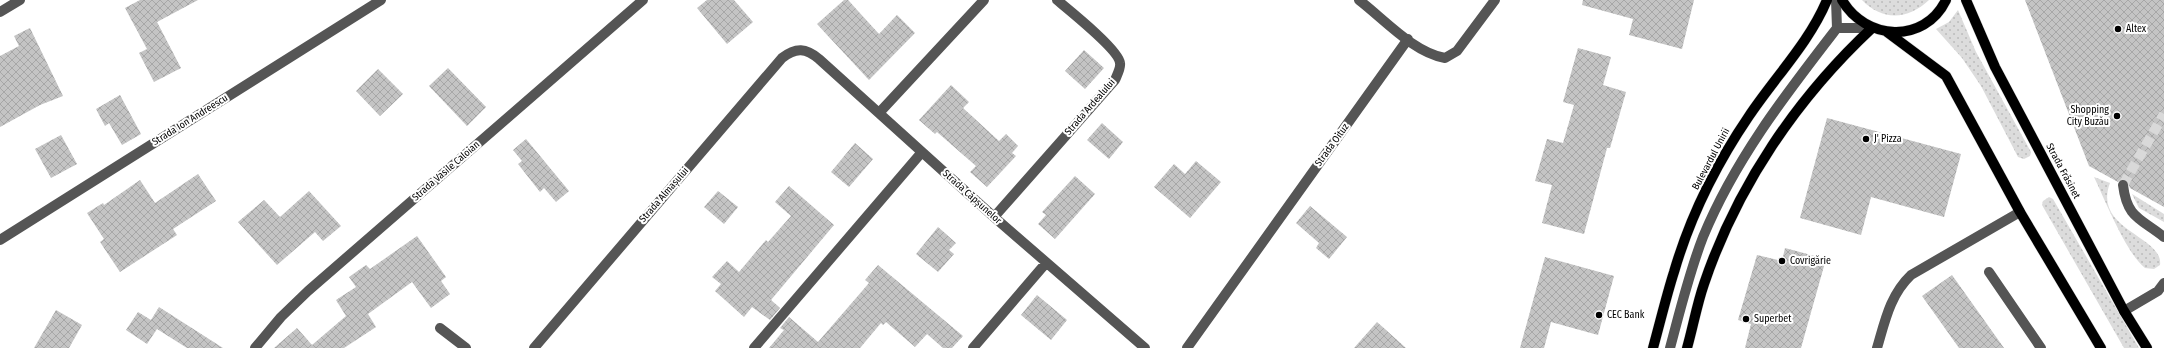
<svg xmlns="http://www.w3.org/2000/svg" width="2164" height="348" font-family="'Fira Sans Condensed',sans-serif">
  <style>
    .grass { fill: url(#grass-dots) }
    .building { fill: url(#building-cross-hatch) }
    .lines { fill: none; stroke-linecap: round; stroke-linejoin: round }
    .minor-tunnel { stroke: #d9d9d9; stroke-width: 10; stroke-dasharray: 10 5; stroke-linecap: butt }
    .major-casing { stroke: #dbdbdb; stroke-width: 11 }
    .minor { stroke: #555; stroke-width: 10 }
    .major { stroke: #000; stroke-width: 10 }
    .poi-dot { fill: #000; stroke: #fff; stroke-width: 1.5 }
    .labels { text-anchor: middle; dominant-baseline: central; stroke-width: 4; stroke-linejoin: round; paint-order: stroke }
    .poi-label { font-size: 10px; fill: #000; stroke: #fff; text-anchor: start }
    .street-label { font-size: 10px; fill: #000; stroke: #fff }
  </style>
  <defs>
    <pattern id="grass-dots" width="8" height="8" patternUnits="userSpaceOnUse"><rect width="8" height="8" fill="#dcdcdc"/><path d="M2 2h.1M6 6h.1" fill="none" stroke="#bbb" stroke-width="1.8" stroke-linecap="round"/></pattern>
    <pattern id="building-cross-hatch" width="8" height="8" patternUnits="userSpaceOnUse"><rect width="8" height="8" fill="#c4c4c4"/><path d="M0 0l8 8M0 8l8-8" fill="none" stroke="#a7a7a7"/></pattern>
  </defs>
  <rect width="100%" height="100%" fill="#fff"/>
  <!-- grass -->
  <path class="grass" d="M1862,0H1929C1908,20 1882,21 1862,0Z
    M1958,10L1976,52L2031,152L2030,156L2024,159L2018,157L1981,86L1962,58L1936,29L1949,22Z
    M2094,177L2110,183C2092,230 2164,236 2160,265L2154,269L2145,268C2126,253 2105,200 2094,177Z
    M2132,194L2164,214V222L2139,208Z
    M2049,197L2053,199L2139,348H2124L2042,205L2043,201Z"/>
  <!-- building -->
  <path class="building" d="M140,0H198L157,22L181,68L154,82L139,53L147,49L125,8Z
    M707,0H734L753,22L727,44L697,8Z
    M844,0H848L879,34L897,15L915,33L869,80L817,24Z
    M1583,0H1694L1682,49L1629,35L1633,19L1582,5Z
    M2025,0H2164V207L2130,188L2126,179H2122L2118,182L2089,166Z
    M30,28L63,96L40,105L0,127V56L19,46L14,36Z
    M1578,48L1611,57L1603,85L1626,92L1610,148H1607L1584,234L1542,223L1552,185L1535,181L1547,139L1563,143L1574,105L1563,102Z
    M1084,50L1104,68L1085,89L1065,71Z
    M448,68L486,107L467,126L429,86Z
    M378,69L403,94L380,116L356,91Z
    M951,85L969,102L963,108L999,141L1006,134L1018,146L1012,153L1016,156L987,187L970,172L976,166L937,132L935,134L919,120Z
    M120,95L141,134L122,145L109,123L105,126L96,109Z
    M1827,118L1961,154L1944,217L1871,197L1861,235L1800,218Z
    M1102,123L1123,142L1109,159L1087,140Z
    M61,135L77,164L51,178L35,149Z
    M526,139L569,191L556,202L544,188L540,192L518,164L522,161L513,150Z
    M855,143L873,159L849,187L831,172Z
    M1196,161L1221,182L1190,218L1154,187L1174,164L1185,174Z
    M198,174L216,201L173,229L177,235L120,272L100,242L104,239L87,213L103,203L104,205L140,180L155,203Z
    M1075,176L1095,194L1055,239L1038,224L1046,215L1042,212Z
    M789,186L834,225L771,300L780,308L770,320L752,307L744,317L715,291L721,284L712,277L727,261L739,272L766,240L768,242L791,216L775,202Z
    M309,191L341,226L323,241L315,232L277,265L238,222L264,200L280,217Z
    M718,191L738,207L724,224L704,207Z
    M1310,206L1347,237L1329,259L1316,248L1319,243L1296,223Z
    M938,227L956,243L949,250L954,254L938,272L916,254Z
    M417,236L446,277L441,281L450,294L431,308L412,282L368,314L376,327L344,348H274L297,328L312,345L346,316L336,300L356,287L349,277L366,265L370,269Z
    M1785,248L1826,259L1801,348H1745L1751,324L1738,320L1757,255L1782,261Z
    M1545,257L1614,276L1598,335L1551,322L1544,348H1520Z
    M878,265L963,336L952,348H943L927,334L915,347L886,322L883,325L881,323L860,348H769L784,330L780,328L789,317L818,342L869,283L865,280Z
    M1952,275L2004,348H1959L1922,296Z
    M1037,295L1067,320L1051,340L1021,315Z
    M159,307L223,348H187L157,329L147,344L126,330L138,312L151,320Z
    M56,310L82,325L69,348H34Z
    M1377,322L1406,348H1354Z"/>
  <g class="lines">
    <!-- minor-tunnel -->
    <path class="minor-tunnel" d="M2123,185L2164,114"/>
    <defs>
      <path id="major" d="M1842,0C1865,40 1924,45 1946,0
        M1966,0L1995,67L2124,311L2147,348
        M1887,32L1946,76L2020,212L2101,348
        M1653,348C1660,323 1666,297 1674,272C1690,217 1717,163 1749,116C1775,77 1809,43 1827,0
        M1687,348C1693,327 1697,304 1704,284C1737,186 1797,98 1872,28"/>
    </defs>
    <!-- major casing -->
    <use href="#major" class="major-casing"/>
    <!-- minor -->
    <path class="minor" d="M1359,0C1385,20 1413,52 1445,58L1457,51L1495,0
      M1836,0L1837,28
      M0,12L20,0
      M879,113L984,0
      M2123,185C2127,218 2140,218 2164,237
      M994,217L1115,80C1117,75 1121,68 1120,63C1119,50 1069,10 1057,0
      M0,240L381,0
      M1989,272L2041,348
      M2124,311L2158,291L2164,283
      M440,328L466,348
      M255,348L281,317L308,291L643,0
      M534,348L782,58C796,47 806,48 819,59L994,217L1145,348
      M754,348L922,152
      M973,348L1046,263
      M1187,348L1408,39
      M1670,348C1680,311 1689,273 1703,237C1735,159 1786,94 1837,28H1872
      M1877,348C1885,321 1890,295 1911,275L2020,212"/>
    <!-- major -->
    <use href="#major" class="major"/>
  </g>
  <!-- markers -->
  <g class="poi-dot">
    <circle cx="2118" cy="29" r="4"/>
    <circle cx="2117" cy="116" r="4"/>
    <circle cx="1866" cy="139" r="4"/>
    <circle cx="1782" cy="261" r="4"/>
    <circle cx="1599" cy="315" r="4"/>
    <circle cx="1746" cy="319" r="4"/>
  </g>
  <g class="labels">
    <!-- poi labels -->
    <g class="poi-label">
      <text x="2126" y="29">Altex</text>
      <text x="2109" y="110" text-anchor="end">Shopping<tspan x="2109" dy="12">City Buzău</tspan></text>
      <text x="1874" y="139">J' Pizza</text>
      <text x="1790" y="261">Covrigărie</text>
      <text x="1607" y="315">CEC Bank</text>
      <text x="1754" y="319">Superbet</text>
    </g>
    <!-- street labels -->
    <g class="street-label">
      <text transform="translate(1090 107) rotate(-49)">Strada Ardealului</text>
      <text transform="translate(190 120) rotate(-32)">Strada Ion Andreescu</text>
      <text transform="translate(1332 145) rotate(-54)">Strada Oituz</text>
      <text transform="translate(1711 159) rotate(-62)">Bulevardul Unirii</text>
      <text transform="translate(446 171) rotate(-41)">Strada Vasile Caloian</text>
      <text transform="translate(2063 171) rotate(62)">Strada Frăsinet</text>
      <text transform="translate(664 195) rotate(-49)">Strada Almașului</text>
      <text transform="translate(972 197) rotate(42)">Strada Căpșunelor</text>
    </g>
  </g>
</svg>
